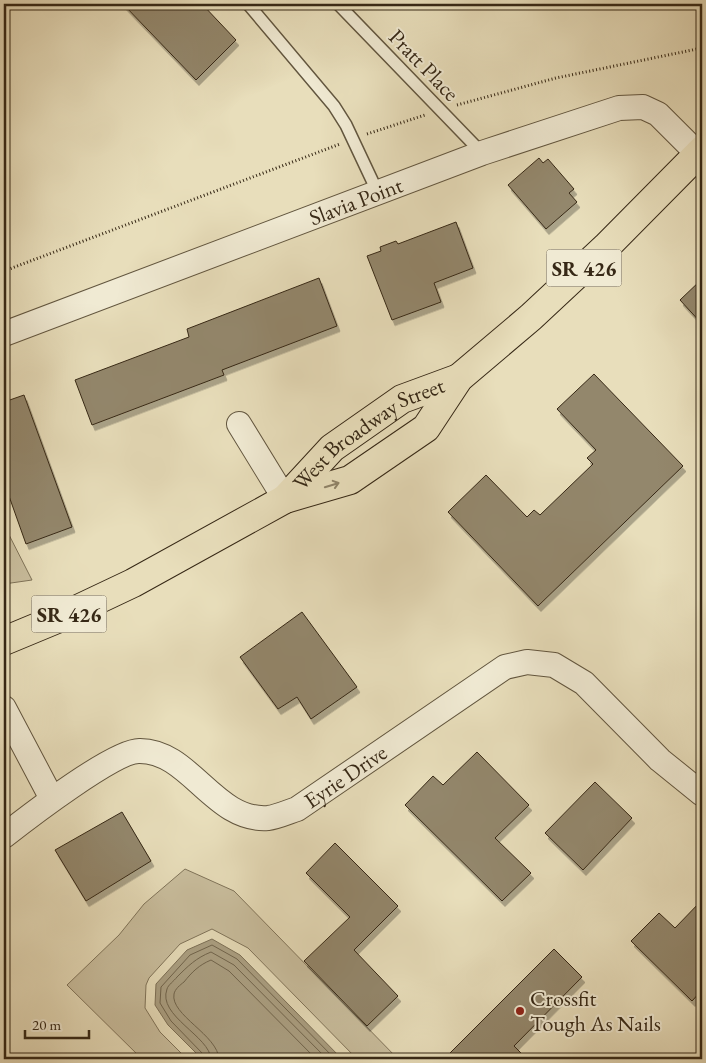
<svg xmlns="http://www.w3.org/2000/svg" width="706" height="1063" font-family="'EB Garamond',serif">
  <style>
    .green { fill: #cabf9f; stroke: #80745a }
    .water { fill: #aba083; stroke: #7c7057 }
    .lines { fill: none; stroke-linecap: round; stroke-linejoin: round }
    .shore { stroke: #70644c; stroke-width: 1 }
    .building { fill: #93876c; stroke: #362816; filter: url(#shadow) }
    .service-casing { stroke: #62563f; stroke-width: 14 }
    .minor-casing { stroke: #62563f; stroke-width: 26 }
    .primary-casing { stroke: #362816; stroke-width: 30 }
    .path { stroke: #362816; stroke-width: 3; stroke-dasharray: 1 2.5; stroke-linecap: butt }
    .service { stroke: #f0ead3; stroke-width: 11 }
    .minor { stroke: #f0ead3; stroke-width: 24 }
    .primary { stroke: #e8debb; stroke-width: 28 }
    .oneway { stroke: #8f8368 }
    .poi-dot { fill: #8f2418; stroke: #f0ead3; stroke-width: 2 }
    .labels { text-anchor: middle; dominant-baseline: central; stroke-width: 4; stroke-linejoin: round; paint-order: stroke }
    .shield { fill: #f0ead3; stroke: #6e624f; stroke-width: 1 }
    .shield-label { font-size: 21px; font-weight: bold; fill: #362816 }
    .street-label { font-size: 22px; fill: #362816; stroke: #f0ead3 }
    .poi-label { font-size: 22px; fill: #362816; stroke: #f0ead3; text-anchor: start }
  </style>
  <defs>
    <filter id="shadow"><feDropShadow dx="3" dy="5.5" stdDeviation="0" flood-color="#0004"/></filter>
  </defs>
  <rect width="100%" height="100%" fill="#e8debb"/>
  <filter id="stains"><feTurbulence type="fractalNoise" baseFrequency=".004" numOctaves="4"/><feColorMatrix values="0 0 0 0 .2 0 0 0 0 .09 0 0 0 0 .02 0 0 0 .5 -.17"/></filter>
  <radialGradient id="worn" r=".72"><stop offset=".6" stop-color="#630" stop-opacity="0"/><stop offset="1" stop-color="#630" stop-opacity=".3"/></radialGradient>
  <!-- green -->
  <path class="green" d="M4,525L32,580L4,584Z
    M185,869L234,891L398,1059H357L248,948L212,929L180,944L149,978L146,985L145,1008L160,1032L187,1059H142L67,985L119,935L144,904Z"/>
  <!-- water -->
  <path class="water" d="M212,939L240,955L342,1059H202L168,1025L155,1005L156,984L187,950Z"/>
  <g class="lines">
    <!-- shore -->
    <path class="shore" d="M205,1059L203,1054L171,1021L160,1003L161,987L190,955L212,945L237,959L335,1059
      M211,1059C210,1036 157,1016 167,989C168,985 174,981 177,977C188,966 196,958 211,952L234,965L327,1059
      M219,1059C218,1035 170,1015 174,994C175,989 180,985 184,982C192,972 199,965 211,960L229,971L316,1059"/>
  </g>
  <!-- building -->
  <path class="building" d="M123,4H202L236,40L196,80Z
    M539,158L543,163L548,159L574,189L569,193L577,202L546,229L508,185Z
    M456,222L473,268L434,283L441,302L392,320L367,256L381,251L380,247L396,241L398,244Z
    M319,278L337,326L222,370L224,375L92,425L75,380L189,337L187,329Z
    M702,279V324L680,300Z
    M594,374L683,466L538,606L448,512L486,475L527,517L534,510L540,515L593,464L587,458L596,450L557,409Z
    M24,395L72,527L26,544L4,482V402Z
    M302,612L357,687L311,719L297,697L278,709L240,657Z
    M477,752L529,805L495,838L531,873L502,901L405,805L433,776L443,785Z
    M595,782L632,818L583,870L545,833Z
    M122,812L151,861L86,901L55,850Z
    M335,843L398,906L354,950L398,996L367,1026L304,961L350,917L306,873Z
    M702,900V990L692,1001L631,941L659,913L675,928Z
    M554,949L582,977L514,1046L527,1059H444Z"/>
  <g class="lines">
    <defs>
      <path id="service" d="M248,4L334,106L346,125L378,193
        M338,4L482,153"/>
      <g id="minor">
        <path id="s1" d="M4,334L482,153L619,108L643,107L658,114L698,154"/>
        <path d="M239,424L285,499"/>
        <path d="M4,708L52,799"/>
        <path id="s2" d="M4,836C27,818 114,751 139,751C190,750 214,822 268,818C277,817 288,812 297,809L505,667L527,662L554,665L584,683L660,760L702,794"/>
      </g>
      <g id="primary">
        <path id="s3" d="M285,499L332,448L402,399L459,378"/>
        <path d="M4,641L57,619L133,583L285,499L350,480L426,428L459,378L531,317L606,247L702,150"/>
      </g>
    </defs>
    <!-- service casing -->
    <use href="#service" class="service-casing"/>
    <!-- minor casing -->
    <use href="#minor" class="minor-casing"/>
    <!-- primary casing -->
    <use href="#primary" class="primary-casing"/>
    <!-- path -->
    <path class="path" d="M457,105L556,78L702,48
      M367,134L425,115
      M4,271L340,144"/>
    <!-- service -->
    <use href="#service" class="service"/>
    <!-- minor -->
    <use href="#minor" class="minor"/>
    <!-- primary -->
    <use href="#primary" class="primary"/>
  </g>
  <!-- one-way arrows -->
  <defs><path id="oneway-shaft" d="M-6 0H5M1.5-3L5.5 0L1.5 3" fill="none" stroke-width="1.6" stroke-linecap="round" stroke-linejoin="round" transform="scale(1.25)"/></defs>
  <use class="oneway" href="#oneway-shaft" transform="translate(332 485) rotate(-17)"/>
  <!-- markers -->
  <circle class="poi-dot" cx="520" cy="1011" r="5"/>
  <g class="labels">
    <!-- shield labels -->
    <g class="shield">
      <rect x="546.5" y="249.5" width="75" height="37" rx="4"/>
      <rect x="31.5" y="595.5" width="75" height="37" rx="4"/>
    </g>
    <g class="shield-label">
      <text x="584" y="268">SR 426</text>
      <text x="69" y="614">SR 426</text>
    </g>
    <!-- street labels -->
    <g class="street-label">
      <text transform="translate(424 65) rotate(46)">Pratt Place</text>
      <text stroke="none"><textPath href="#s1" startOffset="376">Slavia Point</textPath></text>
      <text stroke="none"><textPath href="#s3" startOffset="108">West Broadway Street</textPath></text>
      <text stroke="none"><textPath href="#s2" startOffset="399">Eyrie Drive</textPath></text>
    </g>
    <!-- poi labels -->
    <g class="poi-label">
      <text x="530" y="998">Crossfit<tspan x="530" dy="25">Tough As Nails</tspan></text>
    </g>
  </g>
  <!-- margin -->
  <rect width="706" height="1063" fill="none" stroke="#e8debb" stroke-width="20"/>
  <rect x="5" y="5" width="696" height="1053" fill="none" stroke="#362816" stroke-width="2.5"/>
  <rect x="10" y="10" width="686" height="1043" fill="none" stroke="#362816"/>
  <!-- scale -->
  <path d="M25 1030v8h64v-8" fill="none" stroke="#362816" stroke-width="2.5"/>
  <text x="32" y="1030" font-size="15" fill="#362816" stroke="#f0ead3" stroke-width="4" paint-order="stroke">20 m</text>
  <rect width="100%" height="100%" filter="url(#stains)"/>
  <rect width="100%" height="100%" fill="url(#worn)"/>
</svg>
